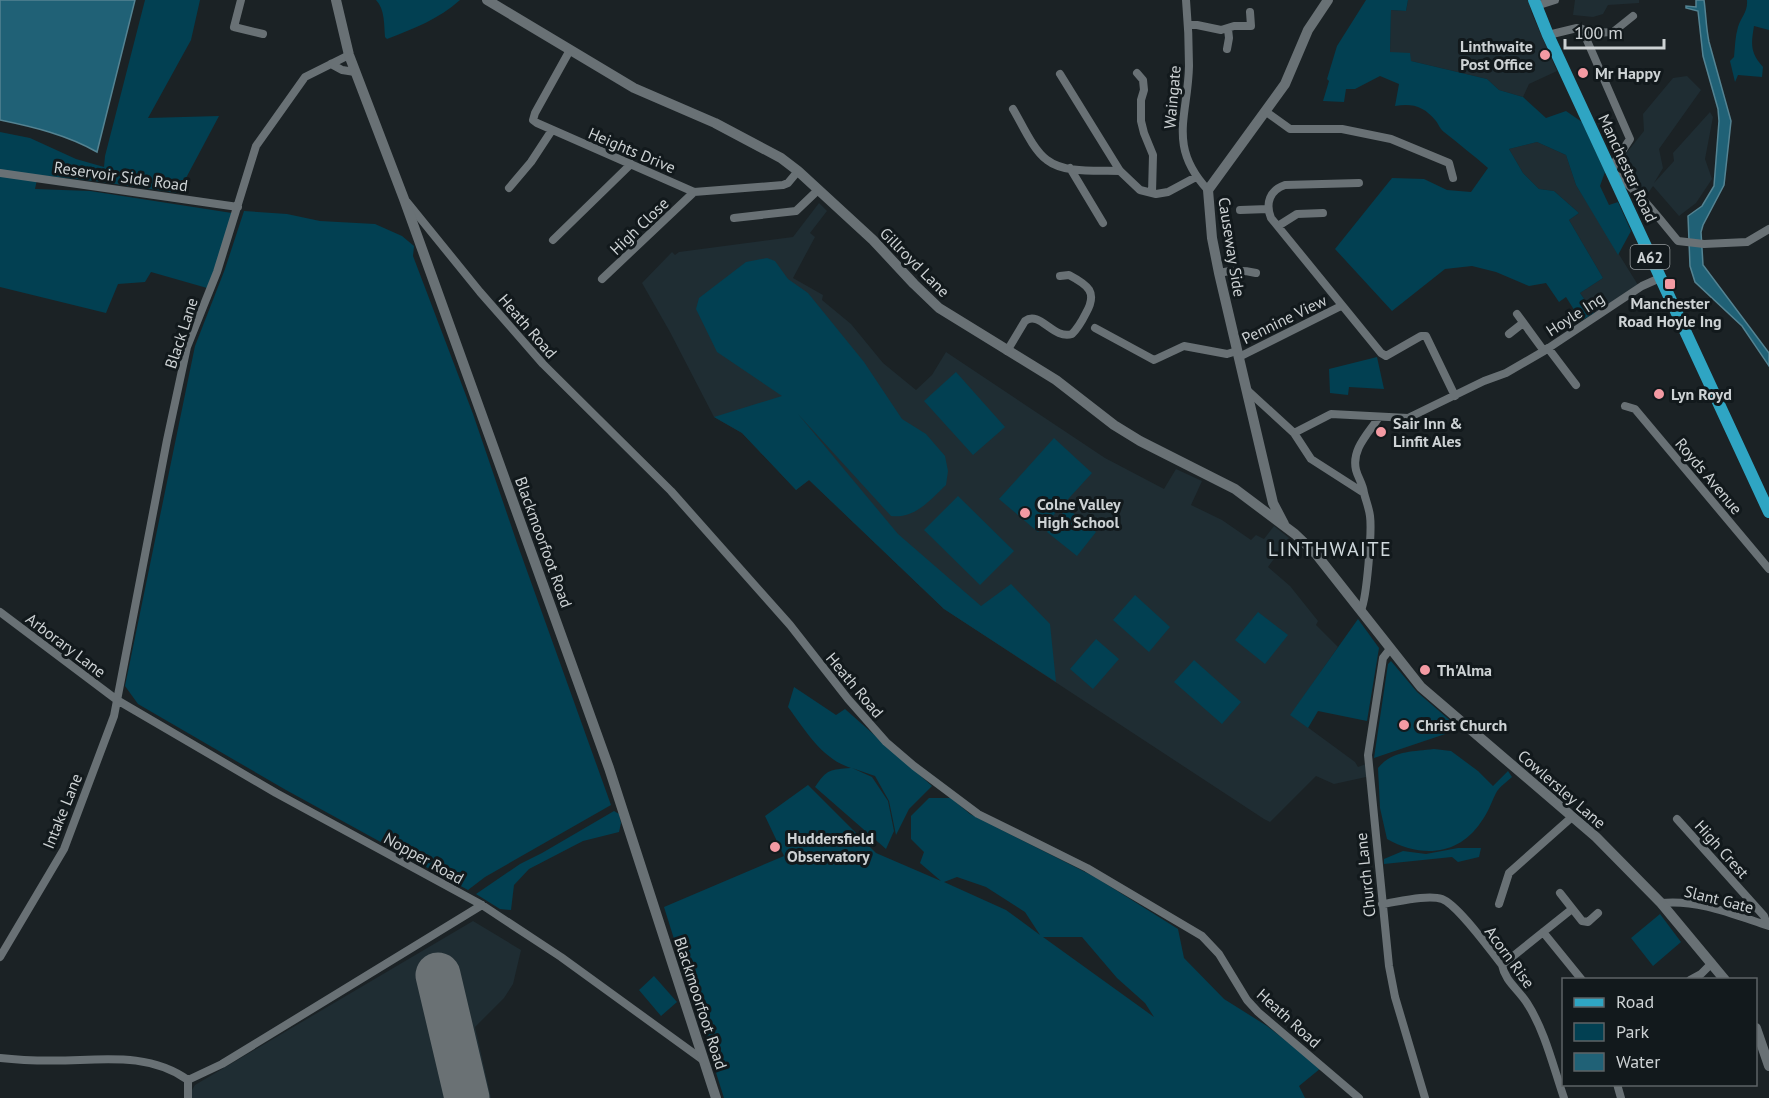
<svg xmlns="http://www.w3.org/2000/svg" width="1769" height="1098" font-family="'PT Sans',sans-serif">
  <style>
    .built { fill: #1f2d33 }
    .green { fill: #024052; fill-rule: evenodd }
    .water { fill: #206176; stroke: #548392; stroke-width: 1.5 }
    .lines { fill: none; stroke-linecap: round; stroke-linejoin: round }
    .runway { stroke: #6a7174; stroke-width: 45 }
    .street { stroke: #697175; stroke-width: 8 }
    .secondary { stroke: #697175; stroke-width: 10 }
    .primary { stroke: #2fa5c3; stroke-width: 12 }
    .poi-dot { fill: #f49aa3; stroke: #12191c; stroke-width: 2 }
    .labels { text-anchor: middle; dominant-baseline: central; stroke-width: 6; stroke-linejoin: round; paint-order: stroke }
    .shield { fill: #12191c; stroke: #959a9d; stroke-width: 1.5 }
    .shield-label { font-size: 15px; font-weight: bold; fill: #cdd2d4 }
    .poi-label { font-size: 16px; font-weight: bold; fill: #cdd2d4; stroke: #12191c; text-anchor: start }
    .street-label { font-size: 16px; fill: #cdd2d4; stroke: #12191c }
    .quarter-label { font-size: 20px; letter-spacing: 1.5px; fill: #d1dade; stroke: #12191c }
  </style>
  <rect width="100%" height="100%" fill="#1b2225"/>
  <!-- built -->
  <path class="built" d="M1408,0H1528L1532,14L1557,71L1529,84L1523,97L1499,90L1487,79L1411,61L1390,52L1391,10L1406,11Z
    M1575,0H1639V3L1608,5L1603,14L1593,17L1573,15Z
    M1687,76L1701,90L1659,149L1663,168L1654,183L1674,161L1673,153L1710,112L1713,117L1705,159L1712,179L1696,203L1679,216L1653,186L1646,196L1616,166L1644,131L1643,114L1673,78Z
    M1537,142L1566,155L1576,185L1638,285L1594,313L1580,293L1603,278L1569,220L1579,213L1554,191L1539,189L1523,173L1509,149Z
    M819,203L827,211L810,233L815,237L793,278L823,295L822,300L851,324L883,363L916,390L932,375L946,352L1105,458L1164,489L1176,469L1202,481L1191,505L1222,520L1251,540L1256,535L1264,539L1274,526L1289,538L1268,567L1290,586L1318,621L1316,625L1338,647L1291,715L1355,762L1358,767L1366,764V777L1334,784L1316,776L1270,822L1264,819L944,609L809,480L796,490L742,433L714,417L670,332L642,283L672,252L675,255L679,252L793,237Z
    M473,921L521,950L513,984L504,998L475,1027L491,1098H190V1093L195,1085Z"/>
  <!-- green -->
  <path class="green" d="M145,0H200L191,40L148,118L219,116L178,193L95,181L38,175L35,189L90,191L232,213L221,255L207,288L151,272L145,282L118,284L106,313L0,287V132L30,138L76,159L104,167L105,156Z
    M376,0H460C439,19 413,29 387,39L385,37C384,25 385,9 376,0Z
    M1366,0H1408L1406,11L1391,10L1390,52L1410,53L1411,61L1487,79L1499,90L1523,97L1546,118L1566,111L1582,122L1605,172L1600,186L1609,205L1618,202L1631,231L1618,255L1576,185L1566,155L1537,142L1509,149L1523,173L1539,189L1554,191L1579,213L1569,220L1603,278L1580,293L1594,313L1581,321L1566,297L1559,302L1546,283L1529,286L1496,272L1472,266L1445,269L1392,311L1335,249L1392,178L1424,179L1447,190L1471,192L1488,168C1473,155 1459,144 1444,132C1440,129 1439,125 1436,121C1424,106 1412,103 1395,106L1399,84L1380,76L1355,89H1346L1344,102L1323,101L1329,81L1327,79L1337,46Z
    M1747,0H1769V30L1754,26C1751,44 1750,53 1763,67L1762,77L1738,75L1735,82L1730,61L1734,57C1735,47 1735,37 1738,27C1741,17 1748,12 1747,0Z
    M244,211L287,214L320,221L375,224L402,236L414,246L413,256L473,414L517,543L611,805L485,877L468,890L286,790L138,704L125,686L195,346L225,269Z
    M767,258L775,261L788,279L808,293L864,362L902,419L926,434L945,456L948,471L946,485C930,500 915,519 891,516L798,414L898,534L981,606L1011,584L1050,624L1056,682L944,609L809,480L796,490L742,433L714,417L782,396L717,352L696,309L699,298L746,262Z
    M1377,357L1384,389L1349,387L1348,395L1330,393L1329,369Z
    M956,372L1005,427L973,455L924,401Z
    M1054,438L1092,473L1038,532L999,499Z
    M958,496L1014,551L980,585L924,530Z
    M1067,508L1096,532L1077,556L1047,532Z
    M1135,595L1170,627L1149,652L1113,620Z
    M1258,612L1288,635L1265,664L1235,640Z
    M1358,619L1379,648L1367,721L1318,711L1308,728L1290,715Z
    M1096,639L1119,659L1093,689L1070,669Z
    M1194,660L1241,702L1222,724L1174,682Z
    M1391,661L1417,692L1460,729L1374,758L1388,664Z
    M794,687L836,715L845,709L932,786L909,809L896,835L889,801L875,776L852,768L872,777L888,801L894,831L886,849L815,787C828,768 830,770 851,768C822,759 805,730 788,707Z
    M1434,749L1451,751L1478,771L1493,786L1508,771L1512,777C1508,781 1499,787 1496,793C1491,803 1488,813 1481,822C1458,856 1421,858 1387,839L1380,808L1378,768C1393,750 1412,752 1434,749Z
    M808,785L876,853L941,881L920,863L924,852L911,839V816L929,798H951L970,814L1095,877L1178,929L1184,958L1224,999L1267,1026L1321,1068L1299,1086L1305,1098H724L664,907L784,856L765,816ZM957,877L986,887L1025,912L1040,935L1006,910L944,882ZM1043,937H1082L1117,978L1145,1003L1154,1017Z
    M614,811L619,814L621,823L619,832L583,841L529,869L514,885L511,910L500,909L476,894L520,864L542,853Z
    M1458,848H1481L1479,857L1458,862L1452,857L1384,864V859L1403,851L1426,854Z
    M1660,914L1681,942L1653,966L1631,938Z
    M654,976L677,1002L661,1016L639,990Z"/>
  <!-- water -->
  <path class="water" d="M0,0H135L97,152C67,135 34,127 0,120Z
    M1696,0H1704C1706,14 1706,28 1709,42L1731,121L1724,185L1703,225L1701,232L1703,265L1769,353V366L1742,326L1695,282L1690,266L1688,216L1702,206L1714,186L1719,121L1718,109L1703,56L1698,11L1686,8V6L1696,7Z"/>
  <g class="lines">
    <!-- runway -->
    <path class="runway" d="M438,975L467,1098"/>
    <!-- street -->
    <path class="street" d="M241,0L234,27L263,34
      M1186,0C1188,22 1189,44 1189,66C1188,116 1167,146 1208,190
      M1536,6L1555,0
      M1188,25H1197L1221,30L1234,26H1251L1250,12
      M1582,29L1630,139L1615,162L1612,172C1638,190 1658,217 1678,241L1704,244L1747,242L1769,229
      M1548,35L1577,28L1594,33L1613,32L1633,16
      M1227,49L1229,38L1228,29
      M570,50L535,113L533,120L537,123L694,192L783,185L788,183L798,171
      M331,64L342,70L355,72
      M1137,73L1143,80L1144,90L1141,100V121L1144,133L1153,155L1152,193
      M1060,74L1120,171L1140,190L1156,194L1168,192L1196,177
      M1013,109C1022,124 1033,150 1047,160C1065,174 1098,170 1120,171
      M1265,111L1290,129H1342L1391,139L1449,163L1453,178
      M1070,168L1103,223
      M0,173L238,207
      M1359,183L1285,185C1270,190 1265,203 1271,218L1381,353L1386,356L1421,336H1426L1455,396
      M509,188L531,162L552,130
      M407,202L480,292L543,364L671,491L790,625L848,699L886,742L914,766L978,814L1087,868L1202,936L1219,954L1247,1000L1258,1012L1359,1098
      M1240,210L1268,209
      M734,218L796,211L818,190
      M1278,226L1297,214L1323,213
      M553,240L631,164
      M1219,273C1232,270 1243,270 1256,273
      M602,279L694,192
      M1517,314L1544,351
      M1095,328L1154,360L1184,346L1227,354L1237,351
      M1509,334L1523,323
      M1548,348L1576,385
      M1007,351L1025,321C1040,310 1053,340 1072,334C1078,328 1082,321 1086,313C1098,292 1088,285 1069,275L1060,276
      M1239,357L1341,306
      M1247,390L1294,433L1311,459L1364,493C1366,501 1369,508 1370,516C1372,531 1367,597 1361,610
      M1625,406L1635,409L1769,569
      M1294,433L1331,414L1408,418L1484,381L1506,373L1544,351L1642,286L1660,278
      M1364,493C1363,484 1358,478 1356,470C1351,449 1369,433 1379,417
      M0,612L117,700L276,793L482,905L561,957L703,1060
      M1390,649L1383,658L1368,755L1389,966L1395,997L1425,1098
      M1677,819L1764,916L1767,925
      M1560,893L1582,921L1588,922L1598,913
      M1661,903C1698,899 1735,915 1769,926
      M1382,904C1397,902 1428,894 1442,899C1458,905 1490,950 1502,965C1505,981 1518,989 1527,1003C1545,1031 1553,1066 1564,1098
      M1499,904L1509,873L1572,817
      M1543,932L1582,980
      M0,957L64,849L114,716L167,440L187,347L217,272L256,146L305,77L349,55
      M1502,965L1572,909
      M1690,980L1701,974L1712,963
      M0,1058C26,1061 53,1061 80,1060C117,1058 156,1057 188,1080
      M188,1080L222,1064L482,905
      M188,1080V1098
      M1617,1084L1621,1098"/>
    <!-- secondary -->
    <path class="secondary" d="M336,0L349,55L404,199L609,768L716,1098
      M487,0L634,88L715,123L781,158L798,171L873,240L914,284L939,308L1056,380L1114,425L1140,441L1235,489L1295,534L1316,554L1421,687L1596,837L1661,903L1725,980
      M1284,524L1273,503L1219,273L1212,238L1208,190L1285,84L1308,30L1328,0
      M1756,1028L1769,1066"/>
    <!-- primary -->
    <path class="primary" d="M1534,0L1548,35L1769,512"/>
  </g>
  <!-- markers -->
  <g class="poi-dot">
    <circle cx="1545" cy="55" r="6"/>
    <circle cx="1583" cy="73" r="6"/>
    <rect x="1664" y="278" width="12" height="12" rx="3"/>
    <circle cx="1659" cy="394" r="6"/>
    <circle cx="1381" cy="432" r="6"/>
    <circle cx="1025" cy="513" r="6"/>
    <circle cx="1425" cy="670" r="6"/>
    <circle cx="1404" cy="725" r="6"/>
    <circle cx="775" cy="847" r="6"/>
  </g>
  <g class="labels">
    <!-- shield labels -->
    <rect class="shield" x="1630.5" y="245" width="39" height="24" rx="4.5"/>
    <g class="shield-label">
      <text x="1650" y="257">A62</text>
    </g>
    <!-- poi labels -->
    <g class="poi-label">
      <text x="1533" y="46" text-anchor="end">Linthwaite<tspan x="1533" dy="18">Post Office</tspan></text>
      <text x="1595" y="73">Mr Happy</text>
      <text x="1670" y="303" text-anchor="middle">Manchester<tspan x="1670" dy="18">Road Hoyle Ing</tspan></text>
      <text x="1671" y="394">Lyn Royd</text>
      <text x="1393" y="423">Sair Inn &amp;<tspan x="1393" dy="18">Linfit Ales</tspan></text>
      <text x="1037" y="504">Colne Valley<tspan x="1037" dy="18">High School</tspan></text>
      <text x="1437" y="670">Th'Alma</text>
      <text x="1416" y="725">Christ Church</text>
      <text x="787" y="838">Huddersfield<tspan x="787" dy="18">Observatory</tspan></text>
    </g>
    <!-- street labels -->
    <g class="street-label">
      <text transform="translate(1172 97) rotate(-85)">Waingate</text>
      <text transform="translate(632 150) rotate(23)">Heights Drive</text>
      <text transform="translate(1628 168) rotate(65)">Manchester Road</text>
      <text transform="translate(121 176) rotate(8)">Reservoir Side Road</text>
      <text transform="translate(639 226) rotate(-44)">High Close</text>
      <text transform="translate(1232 247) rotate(81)">Causeway Side</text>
      <text transform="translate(915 262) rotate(45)">Gillroyd Lane</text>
      <text transform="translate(1575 314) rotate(-33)">Hoyle Ing</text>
      <text transform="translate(1284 319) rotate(-26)">Pennine View</text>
      <text transform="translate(528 326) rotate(49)">Heath Road</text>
      <text transform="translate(181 333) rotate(-72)">Black Lane</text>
      <text transform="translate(1709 476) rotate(50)">Royds Avenue</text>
      <text transform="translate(544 542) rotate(70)">Blackmoorfoot Road</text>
      <text transform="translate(66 645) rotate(37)">Arborary Lane</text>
      <text transform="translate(855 685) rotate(50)">Heath Road</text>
      <text transform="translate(1562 789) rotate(41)">Cowlersley Lane</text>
      <text transform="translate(62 811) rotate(-68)">Intake Lane</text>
      <text transform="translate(1722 849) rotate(48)">High Crest</text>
      <text transform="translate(424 858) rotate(29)">Nopper Road</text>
      <text transform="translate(1365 875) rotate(-96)">Church Lane</text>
      <text transform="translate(1719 899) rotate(14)">Slant Gate</text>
      <text transform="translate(1510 957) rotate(54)">Acorn Rise</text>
      <text transform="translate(701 1003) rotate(72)">Blackmoorfoot Road</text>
      <text transform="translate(1289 1018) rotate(42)">Heath Road</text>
    </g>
    <!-- quarter labels -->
    <g class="quarter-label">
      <text x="1330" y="549">LINTHWAITE</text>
    </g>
  </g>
  <!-- legend -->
  <rect x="1562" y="978" width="195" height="108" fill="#12191c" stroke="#5d6366" stroke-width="1.5"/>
  <rect x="1574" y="998" width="30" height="9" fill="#2fa5c3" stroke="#5d6366" stroke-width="1.5"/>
  <text x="1616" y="1008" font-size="18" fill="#cdd2d4">Road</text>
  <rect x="1574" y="1023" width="30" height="18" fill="#024052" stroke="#5d6366" stroke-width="1.5"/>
  <text x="1616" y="1038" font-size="18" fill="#cdd2d4">Park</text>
  <rect x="1574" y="1053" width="30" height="18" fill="#206176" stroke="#5d6366" stroke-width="1.5"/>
  <text x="1616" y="1068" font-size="18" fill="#cdd2d4">Water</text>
  <!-- scale -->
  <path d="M1565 39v9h99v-9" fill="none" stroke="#cdd2d4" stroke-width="3"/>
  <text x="1574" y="39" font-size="18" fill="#cdd2d4" stroke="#12191c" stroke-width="4.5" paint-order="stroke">100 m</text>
</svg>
